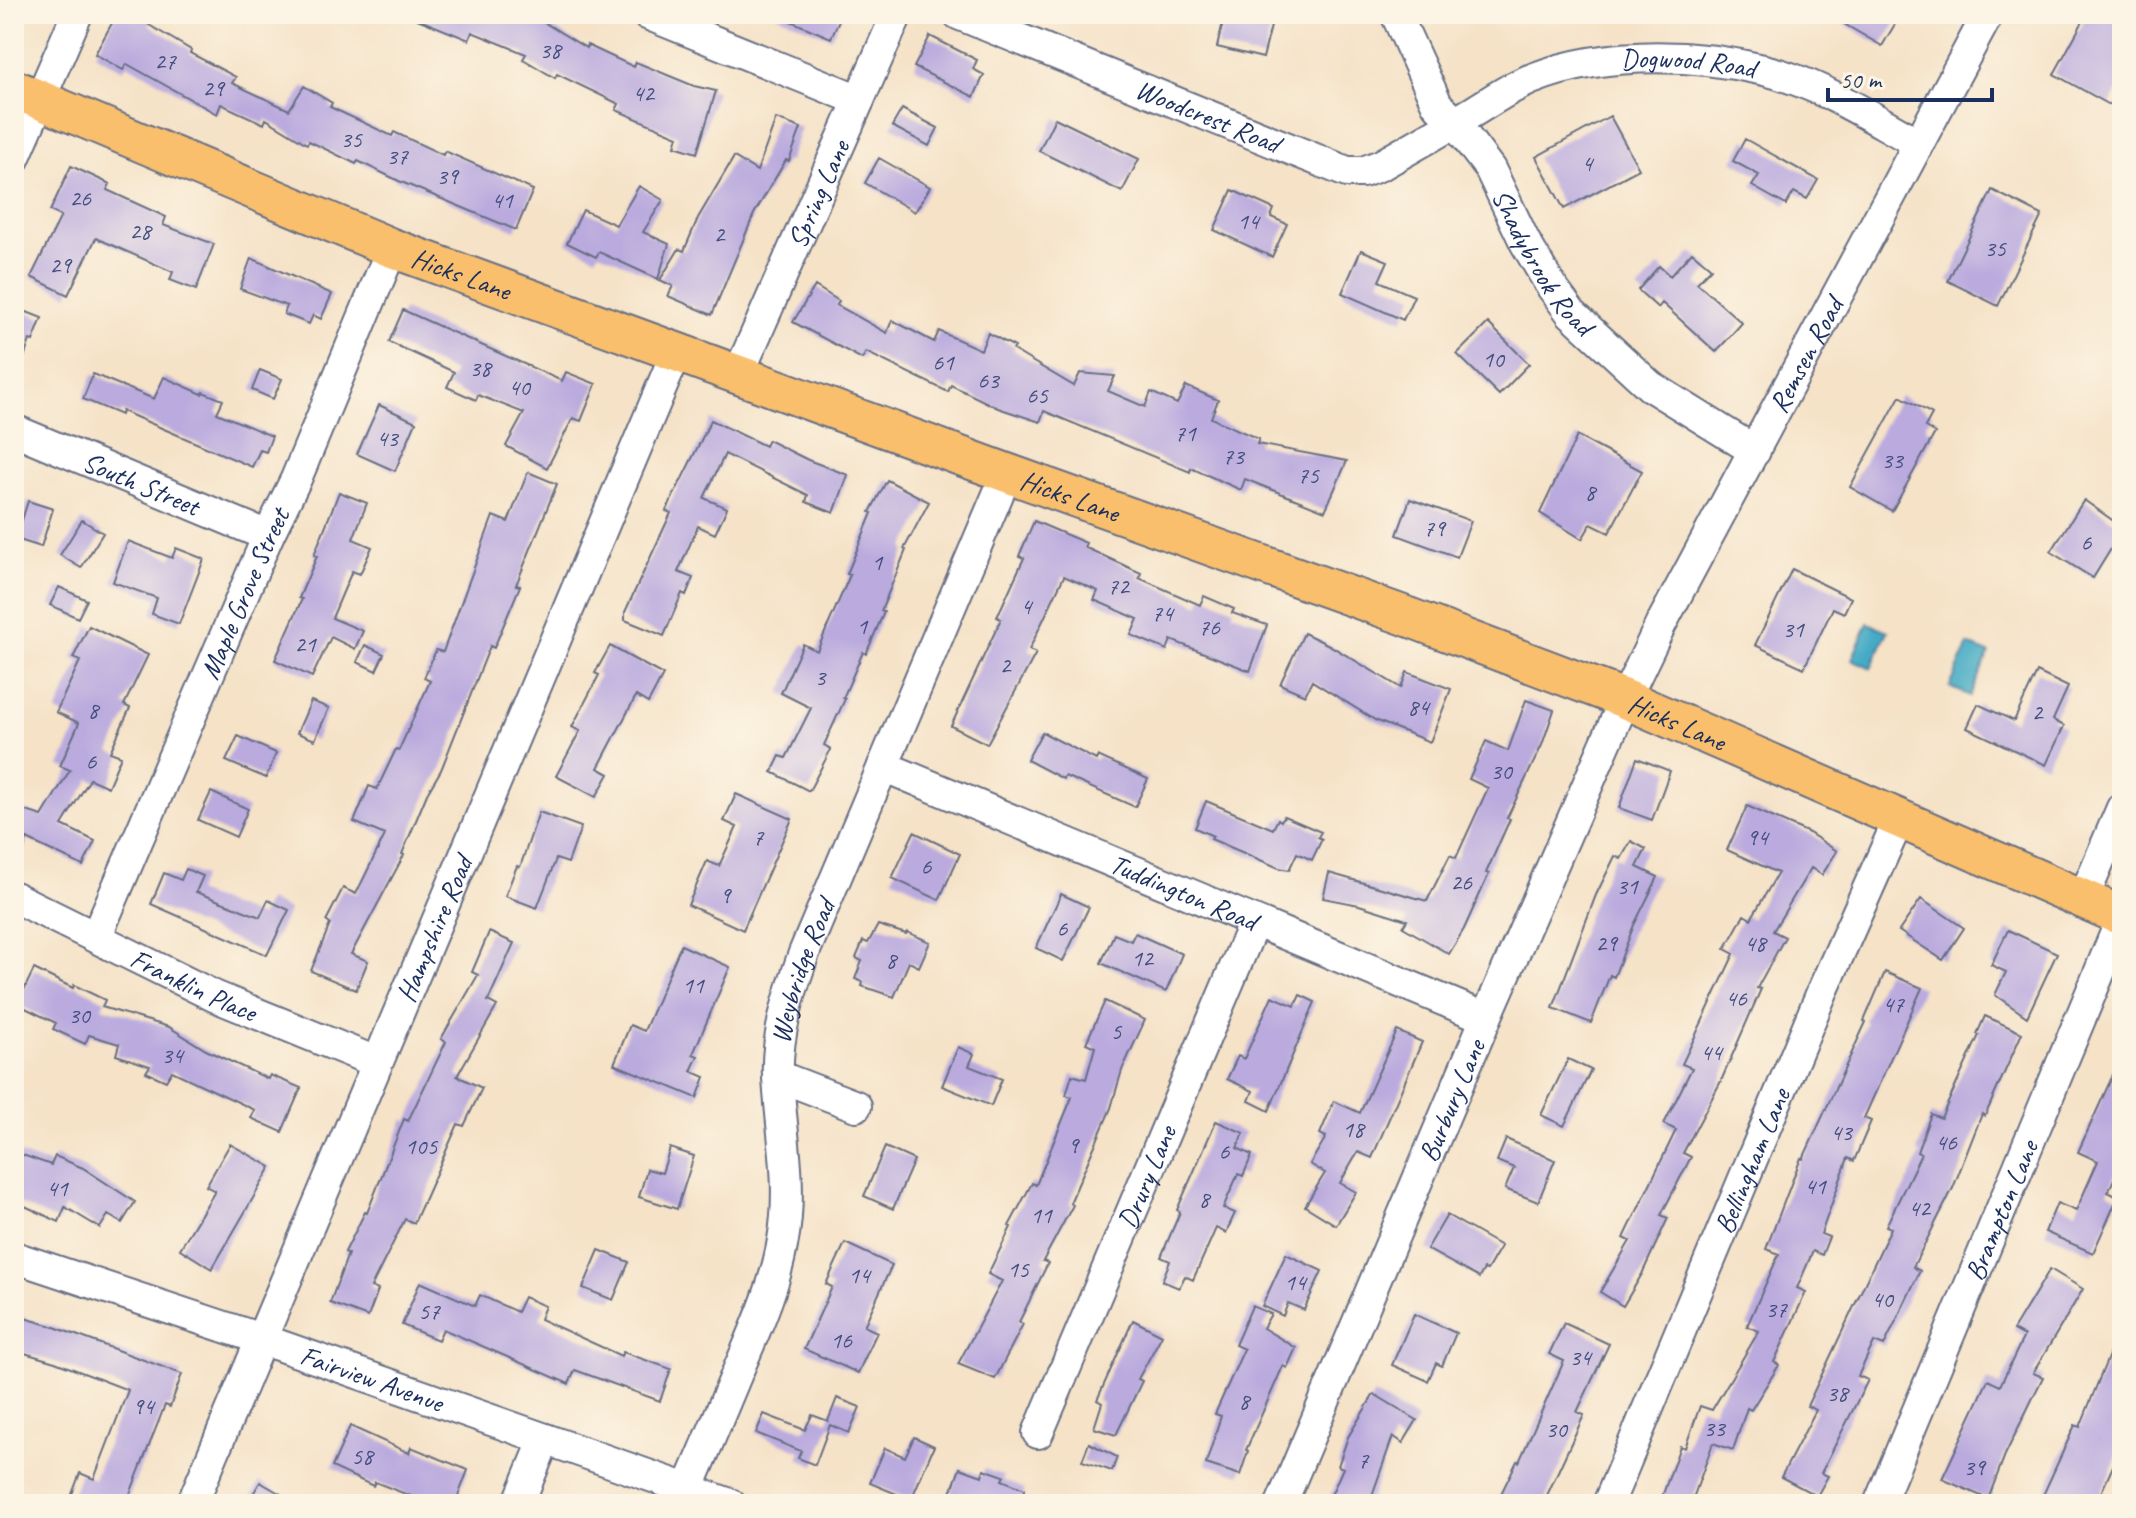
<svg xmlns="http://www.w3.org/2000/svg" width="2136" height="1518" font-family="Caveat,sans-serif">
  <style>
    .water { fill: #45abc5; stroke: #306d92; stroke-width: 2 }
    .building { fill: #baaade }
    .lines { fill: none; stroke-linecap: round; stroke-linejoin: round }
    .minor-casing { stroke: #676e83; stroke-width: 34 }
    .major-casing { stroke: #676e83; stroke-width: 42 }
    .minor { stroke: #fff; stroke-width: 30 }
    .major { stroke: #f9bf6d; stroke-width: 38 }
    .labels { text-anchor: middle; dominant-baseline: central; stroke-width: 7; stroke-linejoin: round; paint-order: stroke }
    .number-label { font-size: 24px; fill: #434e7e }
    .street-label { font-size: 28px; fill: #1b2f5e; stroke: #fcf5e5 }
  </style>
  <rect width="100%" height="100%" fill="#fcf5e5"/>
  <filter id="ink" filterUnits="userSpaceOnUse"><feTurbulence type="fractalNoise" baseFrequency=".0125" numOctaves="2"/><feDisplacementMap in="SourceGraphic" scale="16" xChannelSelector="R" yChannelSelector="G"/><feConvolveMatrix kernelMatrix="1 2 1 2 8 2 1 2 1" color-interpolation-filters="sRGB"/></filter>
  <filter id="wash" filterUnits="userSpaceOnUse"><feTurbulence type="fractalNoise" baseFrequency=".006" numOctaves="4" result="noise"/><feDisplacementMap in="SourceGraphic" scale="32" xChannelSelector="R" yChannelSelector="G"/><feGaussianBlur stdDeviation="1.8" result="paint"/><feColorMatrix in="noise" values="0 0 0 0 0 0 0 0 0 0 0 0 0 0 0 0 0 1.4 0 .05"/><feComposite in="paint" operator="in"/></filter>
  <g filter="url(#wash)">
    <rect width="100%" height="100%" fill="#f5e2c7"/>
    <!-- water -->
    <path class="water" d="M1868,623L1888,631L1871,668L1852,659Z
      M1968,645L1989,653L1970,696L1950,687Z"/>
    <g id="blocks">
      <!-- building -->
      <path class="building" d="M117,14H155L149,25L191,50L190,53L236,77L232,83L289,110L304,86L332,103L330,107L392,136L394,132L443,155L445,151L533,190L516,230L399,181L358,161L356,164L309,141L307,144L266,119L264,124L221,104L217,114L127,64L123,70L95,54Z
        M405,14H518L545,23L586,48L587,45L634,67L636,62L694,86L716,91L697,153L675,146L678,136L616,110L619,104L557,74L555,78L523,59L526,54L472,32L469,40Z
        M774,14H831L840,18L831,38Z
        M1225,14H1274L1263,58L1217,47Z
        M1827,14H1901L1882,46Z
        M2087,14H2122V82L2110,105L2054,74Z
        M930,36L977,60L973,69L984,75L974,97L914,67Z
        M902,109L938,128L929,146L892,126Z
        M1610,116L1639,169L1564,209L1536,157Z
        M1055,118L1139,159L1122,192L1039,151Z
        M776,119L801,128L789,161L786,160L754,214L712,315L668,296L673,286L660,280L679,249L684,251L698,218L734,157L757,171Z
        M1745,139L1818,180L1807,199L1794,192L1786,205L1752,186L1759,175L1733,161Z
        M879,158L930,187L915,212L865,183Z
        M71,166L110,184L107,190L166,217L163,225L214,244L196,290L170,280L173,272L96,238L68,295L31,277L61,216L50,211Z
        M639,186L663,200L643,232L669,244L658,279L599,252L596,257L567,243L583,210L616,225Z
        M1232,190L1274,209L1271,217L1287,224L1272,257L1214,230Z
        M1992,190L2042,215L1998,306L1948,281Z
        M1361,250L1388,261L1379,281L1414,296L1403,320L1342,293Z
        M1692,252L1711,268L1697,283L1742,323L1716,352L1662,303L1658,308L1638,290L1659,266L1670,276Z
        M251,258L332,294L321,319L313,315L309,324L284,314L287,306L240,289Z
        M815,286L839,301L837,305L887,333L892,320L934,342L939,331L981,350L988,333L1015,347L1013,350L1074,386L1080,373L1115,376L1108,391L1145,407L1151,392L1177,404L1186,386L1218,400L1211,418L1259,439L1257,444L1347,461L1325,511L1245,479L1241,490L1191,468L1190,472L1044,411L1040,422L998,408L951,385L948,392L866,352L862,359L793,322Z
        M14,307L42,318L33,341L30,340L17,378H14Z
        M403,310L562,381L566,372L596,384L581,421L573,418L547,468L506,446L524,413L478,395L476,400L447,387L454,372L389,342Z
        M1488,323L1529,364L1499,395L1457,354Z
        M260,370L282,379L273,399L252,390Z
        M93,374L154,399L164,377L202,394L203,392L223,400L217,413L272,436L266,452L260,450L252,467L122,411L121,415L83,399Z
        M1900,396L1932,414L1925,427L1935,433L1892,511L1850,487Z
        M379,405L416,422L395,471L357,454Z
        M711,420L765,446L768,440L808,460L848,475L834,513L806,502L808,495L725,454L704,498L727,508L715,534L698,526L678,572L693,578L686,595L682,593L664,636L625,620V612L671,513L666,511Z
        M1577,436L1642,471L1609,533L1591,524L1582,539L1540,513Z
        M528,472L557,484L516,585L520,586L494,648L490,646L441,770L427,794L402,854L404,855L351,954L368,961L356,990L311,971L330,924L326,921L343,888L356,894L385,835L354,822L369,786L377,789L396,749L399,750L430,681L424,678L436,650L443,652L493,516L508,522Z
        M887,480L929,502L904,549L906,550L881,611L884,612L866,654L863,652L843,698L845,699L824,745L831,749L809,791L772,772L780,756L786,758L811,708L781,693L803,644L817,651L850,575L847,574L872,513L870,512Z
        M339,492L367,503L353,539L372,547L360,574L352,571L332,618L363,631L355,649L331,637L312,677L275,660L302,599L299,598L317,556L314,555Z
        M1410,499L1471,521L1457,557L1397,535Z
        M2084,500L2122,527V531L2093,578L2051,552Z
        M28,501L53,509L41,547L16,539Z
        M82,520L103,533L81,568L60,555Z
        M1034,521L1086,543L1084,547L1141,573L1139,578L1200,605L1204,596L1234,609L1232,613L1267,625L1250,671L1171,640L1167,650L1131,635L1138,619L1094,600L1098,591L1064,576L1029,650L1036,653L987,744L951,726L1001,619L997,617L1024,558L1019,556Z
        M128,541L172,558L176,548L204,559L179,624L152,614L157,598L113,582Z
        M1792,569L1851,598L1844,613L1833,608L1804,668L1755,645Z
        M59,587L87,600L78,618L50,605Z
        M89,626L148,655L124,705L130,708L110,752L121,756L108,787L90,779L62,825L95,841L83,866L27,839L17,870L14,869V807L42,816L70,770L60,766L79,723L56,712L80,661L73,658Z
        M1304,633L1329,645L1401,688L1407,672L1451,689L1430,742L1375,720L1312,681L1305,695L1280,684Z
        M365,645L384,654L376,671L357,662Z
        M610,646L663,675L648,703L636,696L598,768L609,774L596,797L556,776L580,731L572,727L599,675L595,673Z
        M2037,672L2068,687L2053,720L2064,726L2046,765L1967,728L1978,704L2014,721Z
        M1526,700L1554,710L1542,745L1507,818L1510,819L1486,873L1489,874L1464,929L1449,954L1403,927L1407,920L1359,905L1323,898L1329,873L1427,901L1450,855L1456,858L1488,788L1469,779L1486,741L1508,751Z
        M311,701L329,708L315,740L297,733Z
        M1042,732L1096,760L1098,756L1148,779L1135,807L1065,776L1063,779L1027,760Z
        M238,736L276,753L266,778L226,761Z
        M1637,758L1670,771L1652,820L1619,808Z
        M211,792L248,809L236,837L198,820Z
        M736,794L792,819L743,930L688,905L707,861L719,866L737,827L724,821Z
        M1206,801L1273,829L1278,819L1281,821L1284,816L1321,832L1318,837L1322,839L1312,860L1297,853L1289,870L1279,868L1211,839L1213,836L1195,828Z
        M1747,806L1809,833L1837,851L1822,875L1811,868L1773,931L1785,937L1757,988L1761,989L1721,1081L1683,1153L1691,1157L1661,1215L1668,1218L1642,1274L1623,1306L1600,1292L1630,1241L1624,1238L1676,1130L1664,1124L1692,1068L1682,1064L1734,954L1725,949L1744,915L1751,919L1778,873L1727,850Z
        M539,812L581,827L568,863L556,859L537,908L505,896L517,866L520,867Z
        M914,832L960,854L939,900L892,878Z
        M1631,841L1646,849L1637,867L1658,877L1634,925L1614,977L1610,975L1591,1023L1553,1008L1596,895L1615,856L1621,859Z
        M186,869L203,876L196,892L260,917L268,900L289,910L267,955L151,904L164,873L181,880Z
        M1061,894L1089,907L1063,961L1036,948Z
        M1921,899L1964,928L1943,960L1899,931Z
        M878,925L906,934L907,932L930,942L919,967L909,962L894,997L862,986L863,982L855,979L862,961L856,958L863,941L868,943Z
        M2008,930L2057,953L2027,1017L1995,995L2006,972L1991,965Z
        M489,932L514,943L488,1001L497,1006L457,1076L482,1088L464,1126L458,1124L414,1223L405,1219L371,1287L378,1290L368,1317L330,1303L348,1254L345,1252L365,1212L367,1213L404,1119L408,1121L446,1042L441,1039L478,975L472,972Z
        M1135,933L1182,954L1166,992L1101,963L1114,934L1131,941Z
        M681,945L730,967L693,1054L698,1056L691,1071L705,1077L697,1098L614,1064L630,1025L644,1031Z
        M34,969L73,988L74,985L105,1000L102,1007L169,1027L206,1050L268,1079L270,1075L301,1088L282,1132L251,1118L255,1110L172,1071L166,1081L146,1072L150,1066L116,1055L119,1044L89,1035L85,1044L53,1029L56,1023L17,1004Z
        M1885,972L1922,988L1864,1118L1871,1121L1854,1161L1848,1158L1821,1234L1829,1237L1822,1255L1813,1251L1797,1288L1806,1292L1774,1362L1779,1365L1751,1410L1747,1408L1733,1450L1713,1443L1691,1504H1681L1662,1497L1680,1446L1685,1448L1700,1406L1712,1410L1759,1331L1747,1326L1779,1254L1766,1249L1801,1158L1803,1159L1866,1022L1864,1021Z
        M1300,995L1315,1002L1269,1111L1249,1101L1253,1091L1227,1079L1238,1056L1244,1059L1272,996L1295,1006Z
        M1105,1001L1145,1020L1122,1070L1111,1108L1070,1203L1073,1205L1043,1261L1048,1263L1019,1322L1023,1324L995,1379L958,1364L1002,1281L988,1274L1011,1227L1009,1226L1032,1183L1036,1185L1072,1097L1066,1095L1072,1075L1086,1079L1095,1047L1086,1043Z
        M1985,1016L2022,1033L1985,1116L1982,1114L1953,1188L1913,1267L1920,1271L1884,1346L1874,1342L1858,1376L1868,1380L1821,1473L1828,1476L1817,1496L1781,1477L1816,1410L1807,1406L1891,1228L1886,1226L1921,1154L1917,1152L1931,1114L1941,1118L1979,1035L1977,1034Z
        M1397,1031L1422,1042L1372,1158L1358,1152L1340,1183L1356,1192L1336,1225L1305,1206L1325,1173L1310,1164L1326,1137L1320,1134L1334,1101L1360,1113Z
        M958,1047L974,1054L969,1066L1002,1079L991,1106L942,1086Z
        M2122,1055V1162L2108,1192L2118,1197L2093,1253L2045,1232L2057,1203L2076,1211L2098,1161L2078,1152Z
        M1568,1059L1591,1070L1564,1126L1541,1115Z
        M1216,1121L1244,1133L1237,1148L1252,1155L1243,1176L1238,1174L1223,1208L1235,1213L1226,1233L1216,1228L1193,1280L1185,1276L1179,1288L1162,1281L1170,1261L1161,1257L1180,1212L1177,1210Z
        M1506,1139L1555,1160L1538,1202L1505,1189L1514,1168L1497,1161Z
        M230,1144L271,1167L212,1269L180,1249L215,1191L206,1186Z
        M885,1147L914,1160L893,1209L864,1196Z
        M670,1148L694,1156L677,1209L639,1197L647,1169L662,1173Z
        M14,1152L51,1165L55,1156L83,1168L135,1202L122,1223L108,1215L100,1228L65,1207L59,1222L14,1201Z
        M1447,1215L1501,1246L1487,1270L1484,1269L1479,1278L1427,1249Z
        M845,1243L892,1265L864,1326L877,1332L858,1373L804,1349L832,1287L826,1284Z
        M599,1250L629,1262L613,1300L583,1288Z
        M1286,1254L1322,1271L1304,1310L1288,1303L1283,1316L1262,1306Z
        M2050,1269L2083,1289L2033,1373L2043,1377L2005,1455L1988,1499L1942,1479L1988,1380L2000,1386L2024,1336L2013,1330Z
        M420,1282L475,1306L480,1295L517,1312L524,1297L545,1306L540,1319L621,1356L623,1352L671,1369L660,1401L575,1370L569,1384L443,1329L438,1340L402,1325Z
        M1252,1306L1271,1314L1263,1328L1296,1348L1287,1368L1283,1366L1246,1450L1248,1451L1240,1475L1206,1464L1221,1416L1215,1414L1244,1349L1235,1345Z
        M1414,1314L1456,1333L1442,1366L1436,1363L1428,1381L1392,1365Z
        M14,1315L49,1325L182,1374L170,1407L165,1405L126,1504H88L71,1497L80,1473L94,1479L128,1390L55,1362L14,1350Z
        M1133,1320L1162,1335L1138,1379L1142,1381L1116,1435L1094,1428L1102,1403L1097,1400Z
        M1564,1323L1609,1344L1577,1412L1584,1415L1543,1504H1496L1517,1461L1519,1462L1564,1361L1549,1354Z
        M2121,1325L2122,1446L2096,1504H2039L2075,1425L2080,1427Z
        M1374,1394L1417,1420L1403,1443L1393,1436L1369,1504H1327L1343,1468L1338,1466L1348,1437Z
        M837,1398L860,1407L849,1433L830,1425L815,1465L798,1458L801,1451L756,1433L764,1414L805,1430L812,1415L828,1421Z
        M350,1426L409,1453L411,1447L468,1470L455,1504H431L375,1482L373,1486L332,1467Z
        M914,1437L934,1446L911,1500L870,1483L885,1448L905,1457Z
        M1089,1443L1117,1457L1112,1471L1082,1461Z
        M960,1468L982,1476L984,1469L1004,1476L1002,1480L1025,1489L1020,1504H966L949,1498Z
        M260,1482L298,1504H247Z"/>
    </g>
  </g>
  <g filter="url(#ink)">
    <use href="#blocks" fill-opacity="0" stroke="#676e83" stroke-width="2"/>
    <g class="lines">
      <defs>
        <g id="minor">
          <path d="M647,14L859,100"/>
          <path id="s1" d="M958,14L1347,172H1363L1381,165C1411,148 1441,131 1471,113C1486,104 1502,93 1518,85C1592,50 1687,52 1764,70C1819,83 1870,117 1918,143"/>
          <path id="s2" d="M1396,14L1437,104L1455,123L1490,169L1525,242L1551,286L1571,313L1650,386L1755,451"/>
          <path d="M14,159L77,14"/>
          <path id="s3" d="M738,375L897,14"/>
          <path id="s4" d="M14,430L268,536"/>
          <path id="s5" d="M883,766L1486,1018"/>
          <path id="s6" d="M14,897L214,996L376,1062"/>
          <path d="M2083,899L2122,808"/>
          <path id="s7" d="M96,937L268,536L296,479L392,248"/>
          <path d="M778,1076L856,1106"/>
          <path id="s8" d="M14,1257L261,1339L730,1504"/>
          <path id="s9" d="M1038,1433L1254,922"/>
          <path id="s10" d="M688,1489C706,1448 723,1407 740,1366C757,1326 776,1284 783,1240C793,1184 781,1133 778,1077C776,1034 790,993 804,953L1007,473"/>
          <path id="s11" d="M192,1504L676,353"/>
          <path d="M518,1504L545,1439"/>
          <path id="s12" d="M1281,1504L1486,1018L1625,699L1661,624L1988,14"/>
          <path id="s13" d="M1608,1504L1822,992L1899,819"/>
          <path id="s14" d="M1879,1504L2122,918"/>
        </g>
        <g id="major">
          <path id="s15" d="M14,89L392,248L1007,473L1403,615L1625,699L2122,916"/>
        </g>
      </defs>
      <!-- minor casing -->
      <use href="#minor" class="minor-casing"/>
      <!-- major casing -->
      <use href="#major" class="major-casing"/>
      <!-- minor -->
      <use href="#minor" class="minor"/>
      <!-- major -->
      <use href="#major" class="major"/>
    </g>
  </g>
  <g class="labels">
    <!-- number labels -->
    <g class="number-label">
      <text x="550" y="50">38</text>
      <text x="165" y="61">27</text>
      <text x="213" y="88">29</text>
      <text x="643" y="93">42</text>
      <text x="351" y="139">35</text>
      <text x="397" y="156">37</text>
      <text x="1587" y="163">4</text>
      <text x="447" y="176">39</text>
      <text x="80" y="198">26</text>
      <text x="502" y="200">41</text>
      <text x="1248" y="221">14</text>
      <text x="140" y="231">28</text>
      <text x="719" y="234">2</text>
      <text x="1995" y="248">35</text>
      <text x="60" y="265">29</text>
      <text x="1493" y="359">10</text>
      <text x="943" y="362">61</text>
      <text x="480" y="368">38</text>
      <text x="988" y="380">63</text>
      <text x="519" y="387">40</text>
      <text x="1037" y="395">65</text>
      <text x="1185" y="433">71</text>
      <text x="387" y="438">43</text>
      <text x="1233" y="456">73</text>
      <text x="1892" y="460">33</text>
      <text x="1308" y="475">75</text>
      <text x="1590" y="492">8</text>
      <text x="1434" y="528">79</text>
      <text x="2086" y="542">6</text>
      <text x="877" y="562">1</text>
      <text x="1118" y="586">72</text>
      <text x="1026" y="606">4</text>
      <text x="1162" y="613">74</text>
      <text x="862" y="626">1</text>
      <text x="1209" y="627">76</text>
      <text x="1793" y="629">31</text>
      <text x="305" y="644">21</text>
      <text x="1005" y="665">2</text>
      <text x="820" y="677">3</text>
      <text x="1418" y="707">84</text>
      <text x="93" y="710">8</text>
      <text x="2037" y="712">2</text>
      <text x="91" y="761">6</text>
      <text x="1501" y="771">30</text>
      <text x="758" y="837">7</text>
      <text x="1757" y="837">94</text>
      <text x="926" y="866">6</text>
      <text x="1461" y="882">26</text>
      <text x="1627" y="886">31</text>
      <text x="725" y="895">9</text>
      <text x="1062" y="928">6</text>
      <text x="1606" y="943">29</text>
      <text x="1755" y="943">48</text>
      <text x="1142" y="958">12</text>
      <text x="891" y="960">8</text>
      <text x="693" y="985">11</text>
      <text x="1736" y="998">46</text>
      <text x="1893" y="1004">47</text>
      <text x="79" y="1015">30</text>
      <text x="1116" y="1031">5</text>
      <text x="1711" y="1052">44</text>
      <text x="172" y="1055">34</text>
      <text x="1353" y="1129">18</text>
      <text x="1841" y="1132">43</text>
      <text x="1946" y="1142">46</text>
      <text x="1073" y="1145">9</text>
      <text x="421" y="1146">105</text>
      <text x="1224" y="1151">6</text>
      <text x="1815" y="1186">41</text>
      <text x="57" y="1188">41</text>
      <text x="1204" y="1199">8</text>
      <text x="1919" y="1208">42</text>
      <text x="1041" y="1215">11</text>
      <text x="1018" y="1269">15</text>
      <text x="859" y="1275">14</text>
      <text x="1295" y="1282">14</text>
      <text x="1882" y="1299">40</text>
      <text x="1776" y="1309">37</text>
      <text x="429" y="1311">57</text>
      <text x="841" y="1340">16</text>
      <text x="1580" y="1357">34</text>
      <text x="1837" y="1393">38</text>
      <text x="1244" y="1401">8</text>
      <text x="143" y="1406">94</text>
      <text x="1714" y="1428">33</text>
      <text x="1556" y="1429">30</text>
      <text x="362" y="1456">58</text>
      <text x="1363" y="1460">7</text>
      <text x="1974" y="1467">39</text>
    </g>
    <!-- street labels -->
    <g class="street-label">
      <text stroke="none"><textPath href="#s1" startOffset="788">Dogwood Road</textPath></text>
      <text stroke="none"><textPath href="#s1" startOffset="270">Woodcrest Road</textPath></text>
      <text stroke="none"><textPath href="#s3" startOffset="198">Spring Lane</textPath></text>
      <text stroke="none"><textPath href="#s2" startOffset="290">Shadybrook Road</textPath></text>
      <text stroke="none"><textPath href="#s15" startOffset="484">Hicks Lane</textPath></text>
      <text stroke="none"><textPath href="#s12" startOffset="1264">Remsen Road</textPath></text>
      <text stroke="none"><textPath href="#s4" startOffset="138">South Street</textPath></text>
      <text stroke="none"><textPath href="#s15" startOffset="1132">Hicks Lane</textPath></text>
      <text stroke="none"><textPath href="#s7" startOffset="374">Maple Grove Street</textPath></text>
      <text stroke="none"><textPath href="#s15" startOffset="1780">Hicks Lane</textPath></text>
      <text stroke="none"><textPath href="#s5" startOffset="326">Tuddington Road</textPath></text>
      <text stroke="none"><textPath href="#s11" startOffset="624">Hampshire Road</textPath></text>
      <text stroke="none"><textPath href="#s10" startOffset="540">Weybridge Road</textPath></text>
      <text stroke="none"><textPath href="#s6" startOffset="200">Franklin Place</textPath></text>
      <text stroke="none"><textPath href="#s12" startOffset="438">Burbury Lane</textPath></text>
      <text stroke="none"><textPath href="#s13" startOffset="372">Bellingham Lane</textPath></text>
      <text stroke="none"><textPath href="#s9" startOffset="278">Drury Lane</textPath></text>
      <text stroke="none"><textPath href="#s14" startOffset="318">Brampton Lane</textPath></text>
      <text stroke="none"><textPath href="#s8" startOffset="378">Fairview Avenue</textPath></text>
    </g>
  </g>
  <!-- margin -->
  <rect width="2136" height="1518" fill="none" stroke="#fcf5e5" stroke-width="48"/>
  <!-- scale -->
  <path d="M1828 88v12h164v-12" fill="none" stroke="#1b2f5e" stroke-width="4"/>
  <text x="1840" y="88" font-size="24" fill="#1b2f5e" stroke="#fcf5e5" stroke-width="6" paint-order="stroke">50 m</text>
</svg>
